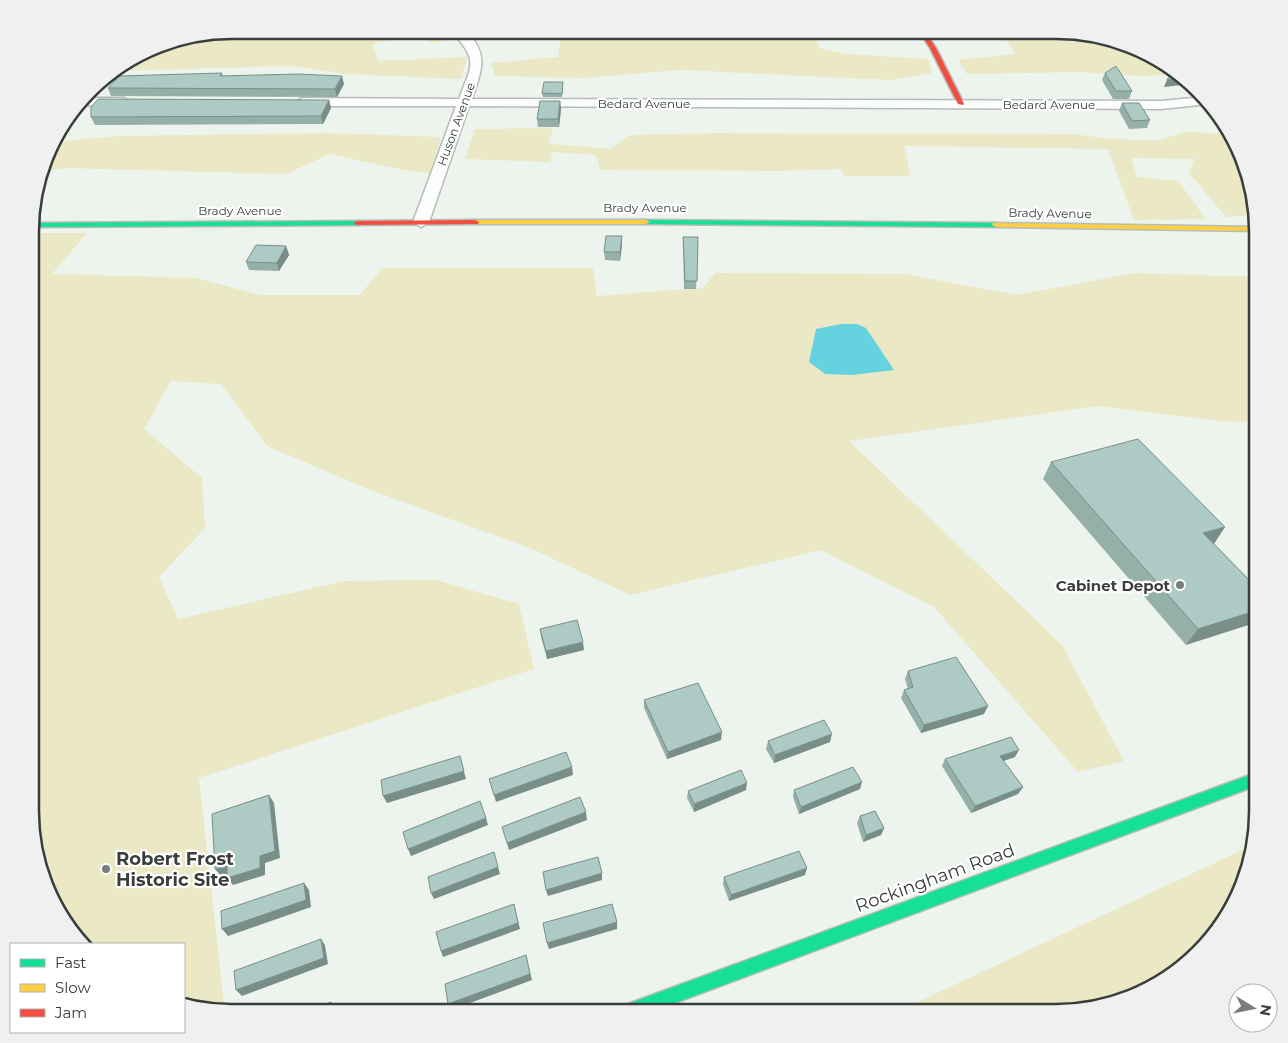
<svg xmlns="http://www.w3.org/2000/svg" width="1288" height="1043" font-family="Montserrat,sans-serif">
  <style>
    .green { fill: #ebe8c5 }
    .water { fill: #64d2df }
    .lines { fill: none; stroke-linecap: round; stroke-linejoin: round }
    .street-casing { stroke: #b6bcb8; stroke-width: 3 }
    .fast-casing { stroke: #b6bcb8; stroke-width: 3 }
    .slow-casing { stroke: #b6bcb8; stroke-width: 3 }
    .jam-casing { stroke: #b6bcb8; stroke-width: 3 }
    .street { fill: #fcfdfc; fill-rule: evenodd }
    .fast { fill: #16e098; fill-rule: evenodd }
    .slow { fill: #ffcf43; fill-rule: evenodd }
    .jam { fill: #f24e42; fill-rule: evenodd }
    .wall { fill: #95afa9 }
    .shaded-wall { fill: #798e89 }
    .building { fill: #adcbc4; stroke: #798e89 }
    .poi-dot { fill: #787e79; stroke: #fff; stroke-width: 2 }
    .labels { text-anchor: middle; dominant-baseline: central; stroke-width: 4.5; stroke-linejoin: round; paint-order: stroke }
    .far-street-label { font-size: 12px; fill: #393e3a; stroke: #fff }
    .poi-label { font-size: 15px; font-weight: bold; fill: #393e3a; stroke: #fff; text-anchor: end }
    .near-poi-label { font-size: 18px; font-weight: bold; fill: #393e3a; stroke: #fff; text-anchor: start }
    .near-street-label { font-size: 18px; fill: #393e3a; stroke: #fff }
    .rim { fill: none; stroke: #393e3a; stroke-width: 2.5 }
  </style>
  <rect width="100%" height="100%" fill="#edf4ee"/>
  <!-- green -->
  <path class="green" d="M232,30H446L457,38L433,43L414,34L372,44L378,61L467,57L461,79L345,74L292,66L115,71L167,41Z
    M469,30H657L688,35L747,30H910L917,39L816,36L819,48L847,54L928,59L932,73L890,80L681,70L584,78L495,76L491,63L558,57L561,34L476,36Z
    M939,30H1069L1134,45L1151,59L1177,74L1141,76L1079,72L967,74L958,60L1016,54L1001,33Z
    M553,128L549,144L610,149L630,135L716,133L1074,134L1109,139L1157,140L1188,132L1229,134L1243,154L1255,215L1226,217L1189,173L1194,159L1131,158L1137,177L1178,181L1206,219L1134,220L1108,149L904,146L911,176H845L841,169L780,171L600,170L596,155L552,152L550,162L465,159L475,129Z
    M329,133L441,137L431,174L399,169L329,154L287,174L64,168L43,172L53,142L120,136Z
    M32,233H87L52,274L196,278L260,295H360L382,268H593L597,296L703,288L715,273L904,274L1017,295L1134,273L1258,277V422L1219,421L1097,406L849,441L1062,645L1124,761L1078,772L934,607L821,550L630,595L530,548L370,490L267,446L221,384L171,381L144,429L202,478L205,528L159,577L178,619L344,581L436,580L519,604L534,669L199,778L225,1013H219L184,1004V944H82L51,900L30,825Z
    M1253,845L1243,889L1199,954L1134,998L1056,1013H894Z"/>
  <!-- water -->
  <path class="water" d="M841,324H857L866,328L894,370L852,375L825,374L809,362L816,329Z"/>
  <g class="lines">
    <defs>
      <path id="street" d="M451,30L466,31C490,55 481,71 472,99L1161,101L1204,97L1209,104L1161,109L469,106L429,222L421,227L413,222L456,106H302L296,102L302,98L459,99C473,61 478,62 451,30Z
        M84,98H124L130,102L124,106L78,105Z"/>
      <path id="fast" d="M643,220L996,223L1000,225L996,227L646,224H643Z
        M357,221H360V225L32,227V223Z
        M1258,772V785L648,1013H617L619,1007L625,1005Z"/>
      <path id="slow" d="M472,220H646L650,222L646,224H475L471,222Z
        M993,223L1257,227L1258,231L996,227L992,225Z"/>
      <path id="jam" d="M918,30H924L936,48L964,104L963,105L958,104L930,48Z
        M475,220L479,222L478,224L357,225L353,223L357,221Z"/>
    </defs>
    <!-- street casing -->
    <use href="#street" class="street-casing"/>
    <!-- fast casing -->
    <use href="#fast" class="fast-casing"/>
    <!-- slow casing -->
    <use href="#slow" class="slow-casing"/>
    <!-- jam casing -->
    <use href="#jam" class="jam-casing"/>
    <!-- street -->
    <use href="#street" class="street"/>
    <!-- fast -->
    <use href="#fast" class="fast"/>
    <!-- slow -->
    <use href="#slow" class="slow"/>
    <!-- jam -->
    <use href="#jam" class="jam"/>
  </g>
  <!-- wall -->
  <path class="wall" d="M222,73L223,76L344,84L337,97L111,96L108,88Z
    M1105,73L1132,91L1129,99H1113L1102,80Z
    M563,86L562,97H543L542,93Z
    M329,100L331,108L323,124L95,125L91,117Z
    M560,101L561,109L559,127H538L537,119Z
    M1122,103L1150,120L1147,128L1129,129L1119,111Z
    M622,236V245L620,261L605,260L604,252Z
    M683,237H698L696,289H684Z
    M286,246L289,255L279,271L249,270L246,262Z
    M1051,462L1214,544L1258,589L1186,645L1043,479Z
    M540,629L584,650L547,659L541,637Z
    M908,671L984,714L921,733L901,698L904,690L908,689L905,679Z
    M644,700L721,740L667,759L644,708Z
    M768,741L830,742L774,763L766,749Z
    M1015,757L1003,761L1023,787L1018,794L971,813L942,766L945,759Z
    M860,789L799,814L793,797L794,790Z
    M746,790L694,812L687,798L688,791Z
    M860,816L884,828L881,835L863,842L857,823Z
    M805,875L729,901L723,884L724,877Z"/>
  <!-- shaded-wall -->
  <path class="shaded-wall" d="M342,76L344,84L337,97L335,89Z
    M1182,78L1191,84L1164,87L1167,80Z
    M329,100L331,108L323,124L321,116Z
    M560,101L561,109L559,127L558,119Z
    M622,236V245L620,261V252Z
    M286,246L289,255L279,271L277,263Z
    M1225,527L1214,544L1192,550L1203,533Z
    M1258,610V622L1186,645L1198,629Z
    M583,642L584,650L547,659L546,651Z
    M988,706L984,714L921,733L924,725Z
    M722,732L721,740L667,759L668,752Z
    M832,734L830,742L774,763L775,755Z
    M1019,750L1015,757L995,764L1000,756Z
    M460,756L466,779L387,803L383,796Z
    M572,767L573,775L496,802L494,795Z
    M862,782L860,789L799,814L801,807Z
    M747,783L746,790L694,812V804Z
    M1023,787L1018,794L971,813L975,806Z
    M269,795L274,803L280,858L265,863V875L233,885L227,878Z
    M586,812L587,820L509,850L507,843Z
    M486,818L488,825L411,856L408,849Z
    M884,828L881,835L863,842L866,835Z
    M227,865L233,872L221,876L215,869Z
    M498,867L500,874L434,899L431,893Z
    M807,868L805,875L729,901L731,895Z
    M602,873V880L548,896L546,890Z
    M304,883L309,890L311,907L228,936L222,929Z
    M514,904L520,929L443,957L441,951Z
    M617,922V929L549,949L547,943Z
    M321,939L325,945L328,964L242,996L236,990Z
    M526,955L532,980L451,1010L448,1004Z
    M331,1002L336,1008V1013H332Z"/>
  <!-- building -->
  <path class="building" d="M1116,66L1132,91H1116L1105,73Z
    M1172,71L1182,78L1167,80Z
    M222,73L220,76L298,74L342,76L335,89L108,88L119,76Z
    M544,82H563L562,94L542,93Z
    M98,99L329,100L321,116L91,117V107Z
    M540,101H560L558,119H537Z
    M1122,103H1139L1150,120L1132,121Z
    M606,236H622L620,252H604Z
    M683,237H698L697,281H685Z
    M256,245L286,246L277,263L246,262Z
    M1138,439L1225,527L1203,533L1258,589V610L1198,629L1051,462Z
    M577,620L583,642L546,651L540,629Z
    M956,657L988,706L924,725L904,690L913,687L908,671Z
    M698,683L722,732L668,752L644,700Z
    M824,720L832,734L775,755L768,741Z
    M1011,737L1019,750L1000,756L1023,787L975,806L945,759Z
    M566,752L572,767L494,795L489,779Z
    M460,756L464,771L383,796L381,780Z
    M853,767L862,782L801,807L794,790Z
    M741,770L747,783L694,804L688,791Z
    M269,795L275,851L260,856V868L227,878V865L215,869L212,814Z
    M580,797L586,812L507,843L502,827Z
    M480,801L486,818L408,849L403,832Z
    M875,811L884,828L866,835L860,816Z
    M799,851L807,868L731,895L724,877Z
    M494,852L498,867L431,893L428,877Z
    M598,857L602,873L546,890L543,872Z
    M304,883L306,900L222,929L221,911Z
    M514,904L518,923L441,951L436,932Z
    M612,904L617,922L547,943L543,923Z
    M321,939L324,958L236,990L234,971Z
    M526,955L530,974L448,1004L445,984Z
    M331,1002L332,1013H299Z"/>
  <!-- markers -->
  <g class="poi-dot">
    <circle cx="1180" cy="585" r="5"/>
    <circle cx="106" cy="869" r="5"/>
  </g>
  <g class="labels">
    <!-- far-street labels -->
    <g class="far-street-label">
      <text x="644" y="103">Bedard Avenue</text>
      <text x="1049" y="104">Bedard Avenue</text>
      <text transform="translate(456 124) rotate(-70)">Huson Avenue</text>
      <text x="645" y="207">Brady Avenue</text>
      <text x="240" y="210">Brady Avenue</text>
      <text transform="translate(1050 213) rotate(1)">Brady Avenue</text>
    </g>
    <!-- poi labels -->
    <g class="poi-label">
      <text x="1170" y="585">Cabinet Depot</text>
    </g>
    <!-- near-poi labels -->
    <g class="near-poi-label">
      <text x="116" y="859">Robert Frost<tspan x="116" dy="21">Historic Site</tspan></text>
    </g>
    <!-- near-street labels -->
    <g class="near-street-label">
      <text transform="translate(935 878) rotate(-20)">Rockingham Road</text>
    </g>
  </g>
  <!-- crop -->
  <path d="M0 0H1288V1043H0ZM232 39H1056A193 193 0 0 1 1249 232V811A193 193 0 0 1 1056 1004H232A193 193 0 0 1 39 811V232A193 193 0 0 1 232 39Z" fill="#eff0ef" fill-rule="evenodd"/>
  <path class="rim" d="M232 39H1056A193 193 0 0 1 1249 232V811A193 193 0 0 1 1056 1004H232A193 193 0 0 1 39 811V232A193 193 0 0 1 232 39Z"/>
  <!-- legend -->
  <rect x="10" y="943" width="175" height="90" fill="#ffffff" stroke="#b0b2b0"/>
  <rect x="20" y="959" width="25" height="8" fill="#16e098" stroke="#b0b2b0"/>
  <text x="55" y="968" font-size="15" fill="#393e3a">Fast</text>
  <rect x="20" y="984" width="25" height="8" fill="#ffcf43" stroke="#b0b2b0"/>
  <text x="55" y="993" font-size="15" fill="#393e3a">Slow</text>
  <rect x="20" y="1009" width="25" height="8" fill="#f24e42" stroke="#b0b2b0"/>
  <text x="55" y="1018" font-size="15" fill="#393e3a">Jam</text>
  <!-- north arrow -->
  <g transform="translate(1253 1008) rotate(100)"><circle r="24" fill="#ffffff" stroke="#b0b2b0"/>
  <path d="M0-4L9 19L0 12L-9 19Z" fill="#787e79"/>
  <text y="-8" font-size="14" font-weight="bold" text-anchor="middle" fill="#393e3a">N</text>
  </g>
</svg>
